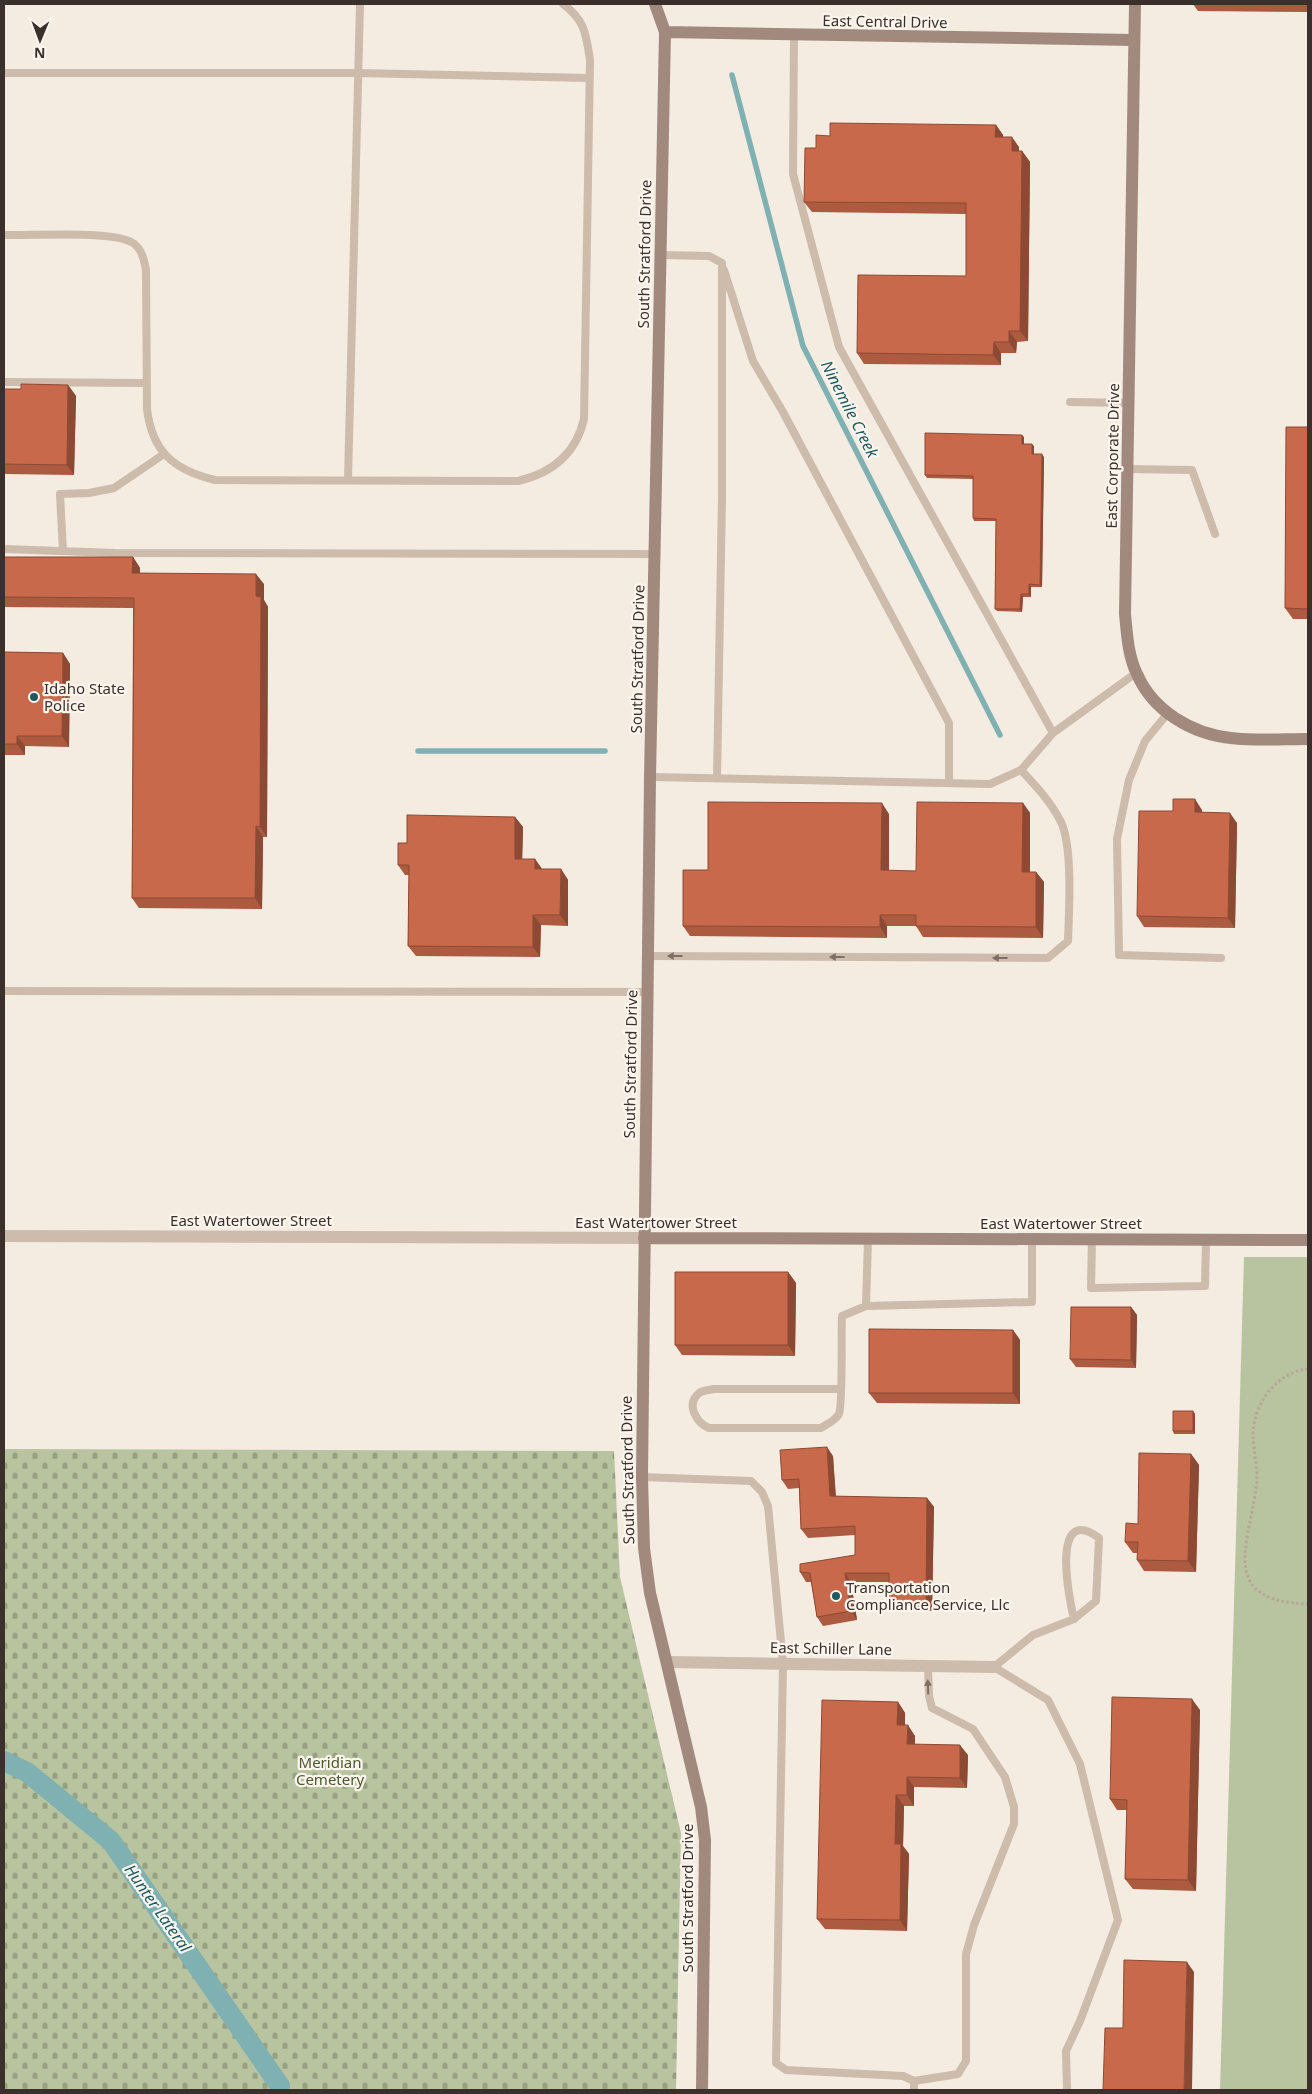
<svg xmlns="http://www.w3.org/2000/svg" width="1312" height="2094" font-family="'Noto Sans',sans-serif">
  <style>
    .green { fill: #b8c4a0 }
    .cemetery { fill: url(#cemetery-stones) }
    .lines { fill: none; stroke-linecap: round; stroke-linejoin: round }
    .stream { stroke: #7fb0b2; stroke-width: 5.5 }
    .canal { stroke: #7fb0b2; stroke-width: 20 }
    .path { stroke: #b9a596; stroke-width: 3; stroke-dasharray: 2.5 2.5; stroke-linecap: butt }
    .lane { stroke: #cdbbac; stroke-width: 8 }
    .street { stroke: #cdbbac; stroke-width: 12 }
    .secondary { stroke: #a18a7d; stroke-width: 12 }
    .wall { fill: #ac5a40 }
    .shaded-wall { fill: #8c4a34 }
    .building { fill: #c8694b; stroke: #8c4a34 }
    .oneway { fill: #7d6f65 }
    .poi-dot { fill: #1f5a5e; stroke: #fbf5ee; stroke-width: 2 }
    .labels { text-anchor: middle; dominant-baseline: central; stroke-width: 4.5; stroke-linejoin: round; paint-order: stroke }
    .street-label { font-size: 15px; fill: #3b302b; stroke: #fbf5ee }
    .poi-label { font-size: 15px; fill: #3b302b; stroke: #fbf5ee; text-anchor: start }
    .park-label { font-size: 15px; fill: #4a5a2e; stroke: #fbf5ee }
    .water-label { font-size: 16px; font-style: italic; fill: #1f5a5e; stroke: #fbf5ee }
  </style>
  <defs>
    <pattern id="cemetery-stones" width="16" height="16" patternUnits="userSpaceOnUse" patternTransform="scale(1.25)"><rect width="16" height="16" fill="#b8c4a0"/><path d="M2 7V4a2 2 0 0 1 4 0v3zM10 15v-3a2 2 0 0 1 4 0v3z" fill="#97a083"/></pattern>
  </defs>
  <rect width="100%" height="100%" fill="#f4ebe1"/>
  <!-- green -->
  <path class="green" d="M1244,1257H1308V2090H1220Z"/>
  <!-- cemetery -->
  <path class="cemetery" d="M4,1449L614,1451L620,1577L681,1833L676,2090H4Z"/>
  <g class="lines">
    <!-- stream -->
    <path class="stream" d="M732,75L803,346L1000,735
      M418,751H605"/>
    <!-- canal -->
    <path class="canal" d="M4,1761L27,1772L111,1841L280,2086"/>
    <!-- path -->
    <path class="path" d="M1308,1369C1277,1372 1255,1402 1253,1432C1253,1451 1259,1470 1256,1489C1247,1549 1220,1601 1308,1604"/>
    <!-- lane -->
    <path class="lane" d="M794,36L793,174L839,347L1053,733L1136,673
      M4,73H356L589,78
      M4,235C31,236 113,230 133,243C142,249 144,260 146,270L147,409C152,451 173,470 215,480L518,481C552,473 576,454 584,419L590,60C586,34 585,20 563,4
      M660,255L709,256L722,263V498L717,779
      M724,270L753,361L783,412L949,723V783
      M4,382L146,383
      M1070,402L1129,403
      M1128,469L1192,470L1215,534
      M348,480L360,4
      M4,549L115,553L655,554
      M63,551L60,494L89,493L114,488L164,454
      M1168,713L1145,741L1129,780L1117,839L1119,955L1221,958
      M650,777L990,784L1021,770L1053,733
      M648,956L1048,958L1068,941C1069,912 1073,847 1061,822C1051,802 1036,786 1021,770
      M4,991L648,992
      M868,1239L866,1306L1032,1302V1239
      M1092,1239L1091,1288L1205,1286L1206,1239
      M840,1389H714C710,1390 703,1390 699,1393C685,1405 697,1423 709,1428H821C827,1424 835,1421 839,1414C843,1406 841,1331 842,1316L866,1306
      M642,1477L751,1481L762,1492L768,1506L783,1663L776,2063L786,2070L903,2076L914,2081V2090
      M914,2081L958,2074L966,2061V1954L974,1925L1014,1824V1807L1005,1777L973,1729L932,1708L929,1696L928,1666
      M1067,2090L1066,2051L1080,2021L1118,1920L1080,1764L1048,1700L994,1667L1033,1635L1074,1619L1096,1601L1099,1538C1050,1502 1069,1599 1074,1619"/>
    <!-- street -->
    <path class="street" d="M4,1236L644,1238
      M667,1662L994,1667"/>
    <!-- secondary -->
    <path class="secondary" d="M655,4L665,32L650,777L642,1477L644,1548L650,1593L701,1807L705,1840L702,2090
      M1135,4L1125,614C1127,634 1128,656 1137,674C1153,711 1192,734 1231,738C1256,741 1283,739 1308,739
      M665,32L1134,40
      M644,1238L1308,1240"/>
  </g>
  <!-- wall -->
  <path class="wall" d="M1193,4H1308V12L1198,11Z
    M996,125L1003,135V137L1019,147V151H1022L1030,162L1028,341L1017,342L1016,353H1001V365L864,364L857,353L966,276V214L812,212L804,202L816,148L830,136Z
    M68,385L76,396L74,475L4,474V389H21Z
    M1308,427V619H1293L1285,608Z
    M1024,437V444L1034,446V454L1044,457L1042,587H1031V597H1023L1022,612L997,611L995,609L996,521H974L973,518V479L927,478L925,475Z
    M4,557H133L140,568V573L264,584V600L268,607L267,837H263L262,909L139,908L132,898L133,608L4,607Z
    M4,652L63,653L70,664L69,747L25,746V755H5L4,753Z
    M1023,803L1030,813V872H1036L1044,882L1043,938L923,937L916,926H887V938L690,936L683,926L708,870L889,814V871H916Z
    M1202,810V812L1237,823L1235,928L1144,927L1137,916L1173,811Z
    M515,817L523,827L522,859H535L542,869H561L568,880V926L541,925L540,957L416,956L408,946L409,875H405L398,865L407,843Z
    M788,1272L796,1283L795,1356L682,1355L675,1345Z
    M1131,1307L1137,1315L1136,1368L1076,1367L1070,1359Z
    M1013,1330L1020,1340V1404L877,1403L869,1393Z
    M1193,1411L1195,1414V1434H1174L1173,1431Z
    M1191,1454L1199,1465L1196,1572L1144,1571L1137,1560V1553H1133L1125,1542L1138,1524Z
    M833,1456L836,1496L927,1498L934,1507L932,1611H895L889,1602V1582H851L857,1620L823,1626L817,1617L811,1582H806L800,1572L855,1555V1535L808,1538L801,1529L799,1488L788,1489L782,1480Z
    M898,1702L905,1713V1725L915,1736V1744L968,1755L967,1788L914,1787V1806H904L903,1846L909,1854L907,1931L825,1929L817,1919Z
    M1200,1710L1196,1891L1133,1889L1125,1879L1127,1810H1117L1110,1799Z"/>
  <!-- shaded-wall -->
  <path class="shaded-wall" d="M996,125L1003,135V147L995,137Z
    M1012,137L1019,147V161L1012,151Z
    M1022,151L1030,162L1028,341L1020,331Z
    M1009,331L1017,342L1016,353L1009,342Z
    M994,342L1001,353V365L993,355Z
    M68,385L76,396L74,475L67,465Z
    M1022,435L1024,437V446L1022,444Z
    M1032,444L1034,446V457L1032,454Z
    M1042,454L1044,457L1042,587L1040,585Z
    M133,557L140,568V584L132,573Z
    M256,574L264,584V600L268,607L267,837L260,827Z
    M1029,584L1031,587V597L1029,594Z
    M1021,594L1023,597L1022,612L1020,609Z
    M63,653L70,664L69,747L62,736Z
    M17,736L25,746V755L17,744Z
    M1195,799L1202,810V823L1195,812Z
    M882,803L889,814V881L881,870Z
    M1023,803L1030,813V882L1022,872Z
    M1230,813L1237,823L1235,928L1228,918Z
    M515,817L523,827L522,869L515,859Z
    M256,826L263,837L262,909L255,898Z
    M535,859L542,869H535Z
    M561,869L568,880V926L560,915Z
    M1036,872L1044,882L1043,938L1036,927Z
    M533,915L541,925L540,957L533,947Z
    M880,915L887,926V938L880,927Z
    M788,1272L796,1283L795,1356L788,1345Z
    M1131,1307L1137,1315L1136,1368L1131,1360Z
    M1013,1330L1020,1340V1404L1013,1393Z
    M1193,1411L1195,1414V1434L1193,1431Z
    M827,1447L833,1456L836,1505L830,1496Z
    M1191,1454L1199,1465L1196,1572L1188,1561Z
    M927,1498L934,1507L932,1611L926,1602Z
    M845,1573L851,1582L857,1620L851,1611Z
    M1192,1699L1200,1710L1196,1891L1188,1880Z
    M898,1702L905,1713V1735L897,1725Z
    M908,1725L915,1736V1755L907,1744Z
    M960,1745L968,1755L967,1788L960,1778Z
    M907,1777L914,1787V1806L907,1795Z
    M896,1795L904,1806L903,1846L909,1854L907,1931L900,1920L895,1844Z
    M1187,1962L1194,1972L1192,2090H1184Z"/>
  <!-- building -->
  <path class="building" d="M830,123L996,125L995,137H1012V151H1022L1020,331H1009V342H994L993,355L857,353L858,275L966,276V203L804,202L805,148H816V135L830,136Z
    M21,384L68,385L67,465L4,464V389H21Z
    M1286,427H1308V609L1285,608Z
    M925,433L1022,435V444H1032V454H1042L1040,585L1029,584V594H1021L1020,609H995L996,519L973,518V476L925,475Z
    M4,557H133L132,573L256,574V596L261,597L260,827L256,826L255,898H132L134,598L4,597Z
    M4,652L63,653L62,736H17V744H4Z
    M1173,799H1195V812L1230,813L1228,918L1137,916L1139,811H1173Z
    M708,802L882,803L881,870L916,871L917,802L1023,803L1022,872H1036V927L916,926V915H880V927L683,926V870H708Z
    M407,815L515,817V859H535V869H561L560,915H533V947L408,946L409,865H398V843H407Z
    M675,1272H788V1345H675Z
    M1071,1307H1131V1360L1070,1359Z
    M869,1329L1013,1330V1393H869Z
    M1173,1411H1193V1431H1173Z
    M827,1447L830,1496L927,1498L926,1602H889V1573H845L851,1611L817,1617L810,1573L800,1572V1564L855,1555V1526L801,1529L799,1479L782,1480L780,1450Z
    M1139,1453L1191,1454L1188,1561L1137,1560L1138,1542H1125L1126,1523L1138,1524Z
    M1112,1697L1192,1699L1188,1880L1125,1879L1127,1800L1110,1799Z
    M822,1700L898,1702L897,1725H908L907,1744L960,1745V1778L907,1777V1795H896L895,1844H901L900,1920L817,1919Z
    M1124,1960L1187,1962L1184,2090H1103L1105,2028H1123Z"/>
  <!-- one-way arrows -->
  <defs><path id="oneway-solid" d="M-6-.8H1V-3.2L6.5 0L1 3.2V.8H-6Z" transform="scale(1.25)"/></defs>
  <g class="oneway">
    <use href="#oneway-solid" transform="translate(675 956) rotate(-180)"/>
    <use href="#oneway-solid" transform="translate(837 957) rotate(-180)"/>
    <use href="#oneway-solid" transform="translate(1000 958) rotate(-180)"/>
    <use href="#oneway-solid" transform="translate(928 1687) rotate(-92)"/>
  </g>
  <!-- markers -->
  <g class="poi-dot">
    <circle cx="34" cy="697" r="5"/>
    <circle cx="836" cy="1596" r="5"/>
  </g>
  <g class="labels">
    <!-- street labels -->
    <g class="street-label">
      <text transform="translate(885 21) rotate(1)">East Central Drive</text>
      <text transform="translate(644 254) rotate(-89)">South Stratford Drive</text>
      <text transform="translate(1112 456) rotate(-89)">East Corporate Drive</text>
      <text transform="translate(637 659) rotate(-89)">South Stratford Drive</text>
      <text transform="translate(630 1064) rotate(-89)">South Stratford Drive</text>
      <text x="251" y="1220">East Watertower Street</text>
      <text x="656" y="1222">East Watertower Street</text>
      <text x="1061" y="1223">East Watertower Street</text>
      <text transform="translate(627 1470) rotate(-91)">South Stratford Drive</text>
      <text transform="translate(831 1648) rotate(1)">East Schiller Lane</text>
      <text transform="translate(687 1898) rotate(-90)">South Stratford Drive</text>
    </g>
    <!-- poi labels -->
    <g class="poi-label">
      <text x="44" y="688">Idaho State<tspan x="44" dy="17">Police</tspan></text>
      <text x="846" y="1587">Transportation<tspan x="846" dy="17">Compliance Service, Llc</tspan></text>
    </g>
    <!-- park labels -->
    <g class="park-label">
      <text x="330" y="1762">Meridian<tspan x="330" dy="17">Cemetery</tspan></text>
    </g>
    <!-- water labels -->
    <g class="water-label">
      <text transform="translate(850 409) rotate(63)">Ninemile Creek</text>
      <text transform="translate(158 1908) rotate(55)">Hunter Lateral</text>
    </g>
  </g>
  <!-- border -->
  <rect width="1312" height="2094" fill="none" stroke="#3b302b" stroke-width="10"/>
  <!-- north arrow -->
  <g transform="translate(40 40) rotate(181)" stroke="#fbf5ee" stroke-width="4" paint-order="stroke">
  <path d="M0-4L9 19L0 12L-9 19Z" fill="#3b302b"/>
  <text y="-8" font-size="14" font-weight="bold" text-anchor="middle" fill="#3b302b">N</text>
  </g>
</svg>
